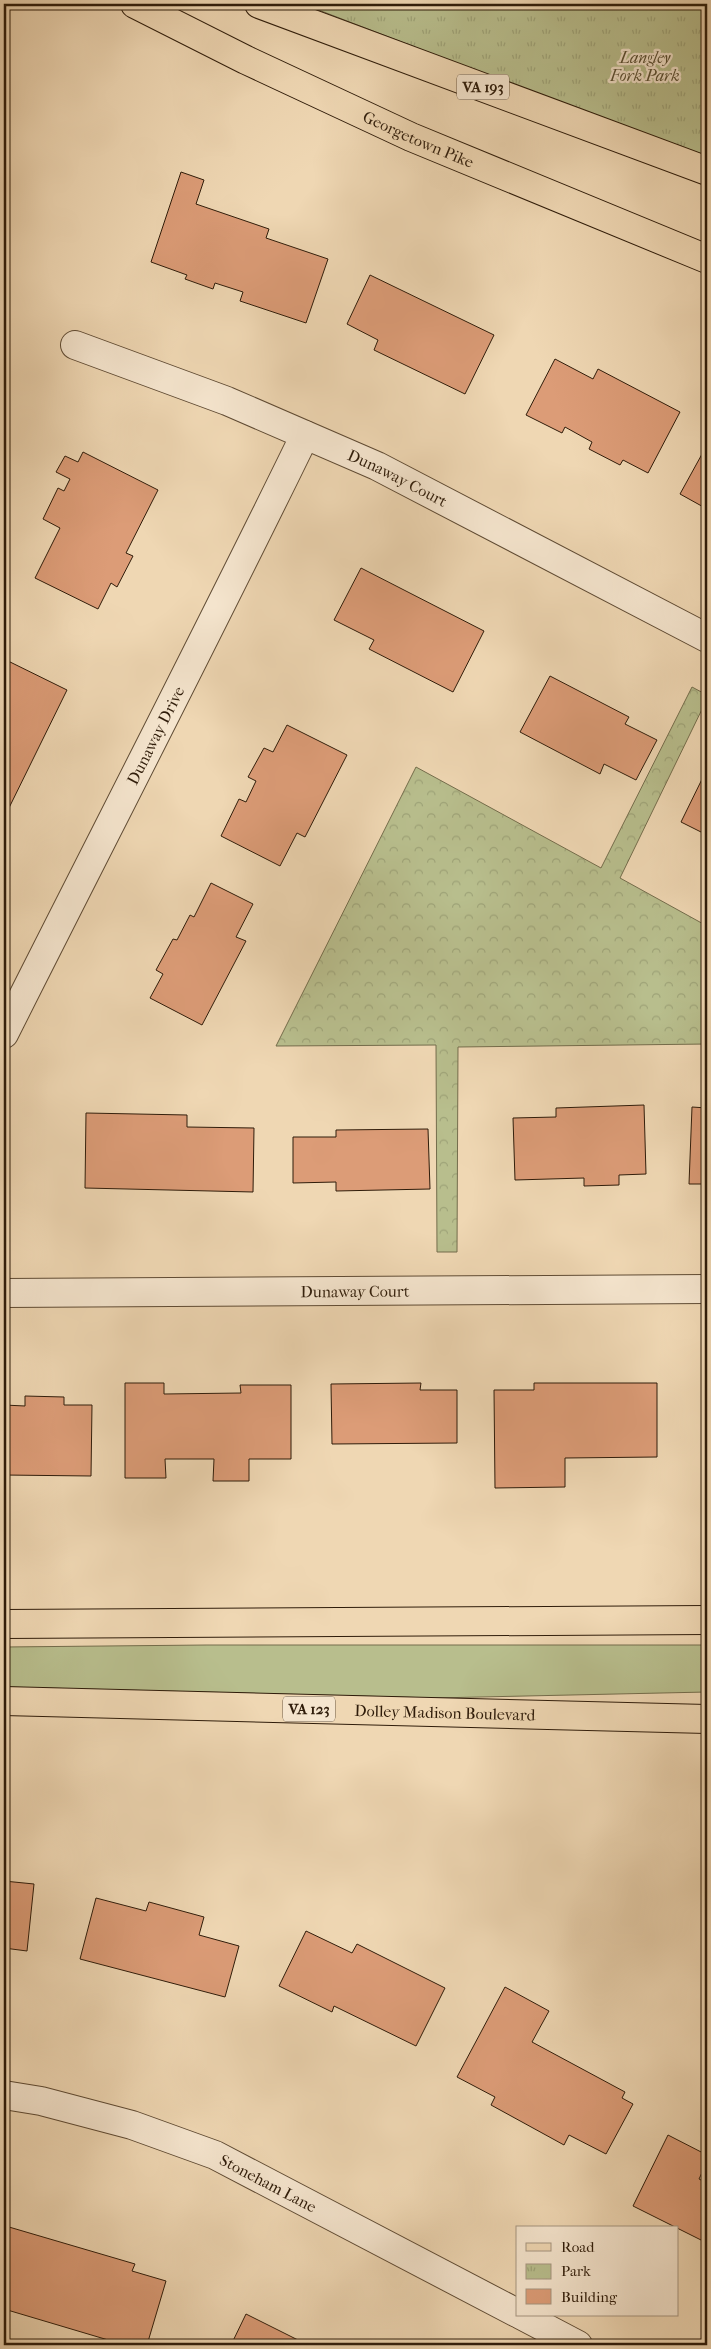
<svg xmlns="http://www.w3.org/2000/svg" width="711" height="2349" font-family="'IM FELL French Canon',serif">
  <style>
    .green { fill: #b8be8d; stroke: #746d4c }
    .forest { fill: url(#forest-crowns); stroke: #746d4c }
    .park { fill: url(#park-tufts); stroke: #746d4c }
    .building { fill: #dc9c77; stroke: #2f1c0a }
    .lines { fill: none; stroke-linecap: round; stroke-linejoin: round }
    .minor-casing { stroke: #5f4b34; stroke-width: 30 }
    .major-casing { stroke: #2f1c0a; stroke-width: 30 }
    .minor { stroke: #f5e5ce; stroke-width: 28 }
    .major { stroke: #efd7b3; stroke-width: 28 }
    .labels { text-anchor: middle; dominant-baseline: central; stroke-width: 4.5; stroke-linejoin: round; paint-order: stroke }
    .shield { fill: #f5e5ce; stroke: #6a5845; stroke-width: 1 }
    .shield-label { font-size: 15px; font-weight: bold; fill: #2f1c0a }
    .park-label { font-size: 16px; font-style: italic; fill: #584d31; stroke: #f5e5ce }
    .street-label { font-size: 16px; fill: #2f1c0a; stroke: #f5e5ce }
  </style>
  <defs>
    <pattern id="forest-crowns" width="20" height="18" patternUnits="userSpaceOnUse" patternTransform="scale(1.25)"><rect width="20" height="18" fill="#b8be8d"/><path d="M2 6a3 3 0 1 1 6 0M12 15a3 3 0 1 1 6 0" fill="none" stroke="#9ea378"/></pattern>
    <pattern id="park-tufts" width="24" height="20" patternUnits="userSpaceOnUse" patternTransform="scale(1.25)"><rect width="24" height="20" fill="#b8be8d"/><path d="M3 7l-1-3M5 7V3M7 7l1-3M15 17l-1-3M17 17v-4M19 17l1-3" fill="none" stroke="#9ea378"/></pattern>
  </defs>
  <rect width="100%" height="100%" fill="#efd7b3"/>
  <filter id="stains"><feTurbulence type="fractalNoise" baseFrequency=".004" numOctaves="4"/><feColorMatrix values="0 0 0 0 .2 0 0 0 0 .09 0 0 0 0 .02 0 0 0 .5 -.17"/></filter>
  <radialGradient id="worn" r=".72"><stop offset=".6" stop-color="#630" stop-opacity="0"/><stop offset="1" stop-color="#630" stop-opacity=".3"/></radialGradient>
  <!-- green -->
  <path class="green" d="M206,1645H707V1692L435,1698L4,1687V1647Z"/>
  <!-- forest -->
  <path class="forest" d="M692,687L707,695V699L620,878L707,926V1044L458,1047L457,1252H437L436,1045L276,1046L416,767L601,868Z"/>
  <!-- park -->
  <path class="park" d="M303,4H707V156L516,86Z"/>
  <!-- building -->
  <path class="building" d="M181,172L204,180L196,204L269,229L266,238L328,259L306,323L240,301L243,292L215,283L213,289L185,279L187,275L151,262Z
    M370,275L494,335L465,394L374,350L378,340L347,324Z
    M555,359L593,379L598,369L680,412L648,473L623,460L620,465L589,449L592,442L565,427L562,433L526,415Z
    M707,445V509L680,494Z
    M83,452L158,490L126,553L133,556L117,587L111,583L98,609L35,578L60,528L43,519L58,488L64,491L70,479L56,472L65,456L78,462Z
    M361,568L484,631L453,692L369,649L374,640L334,620Z
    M4,659L67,690L4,818Z
    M550,676L629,717L625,724L657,740L636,780L604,764L600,774L520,732Z
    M287,725L347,755L305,837L297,833L280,866L221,836L239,799L246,802L256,781L248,777L264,748L273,752Z
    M707,769V835L681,822Z
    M211,883L253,904L236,937L246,941L202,1025L150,998L163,974L156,970L173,939L177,940L190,915L194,917Z
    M644,1105L646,1174L619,1175V1185L584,1186V1178L515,1180L513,1118L556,1117V1108Z
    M692,1107L707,1108V1184H689Z
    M86,1113L187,1115V1127L254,1128L253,1192L85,1188Z
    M428,1129L430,1189L336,1191V1182L293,1183V1137H336V1130Z
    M125,1383H164V1394L241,1393L240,1385H291V1459H249V1481H213L214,1459H165L166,1478H125Z
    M421,1383L420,1390H457V1443L332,1444L331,1384Z
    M534,1383H657V1457L565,1458V1487L495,1488L494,1390H534Z
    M25,1396L64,1397V1405H92L91,1476L4,1475V1405L25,1406Z
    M703,1416H707V1460H704Z
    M4,1881L34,1884L27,1951L4,1948Z
    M96,1898L146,1911L149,1902L204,1917L199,1935L239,1946L225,1997L80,1959Z
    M306,1931L352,1953L357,1944L445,1988L416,2046L334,2006L332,2012L279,1986Z
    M505,1987L549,2011L532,2042L625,2092L622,2098L633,2104L606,2154L569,2135L564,2145L491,2105L495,2097L457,2077Z
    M668,2135L707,2155V2162L699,2179L707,2183V2243L633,2206Z
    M9,2227L135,2264L132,2271L166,2281L147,2345H125L4,2309V2246Z
    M246,2314L308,2345H231Z"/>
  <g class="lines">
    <defs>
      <g id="minor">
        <path id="s1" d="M75,345L227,401L377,466L707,638"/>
        <path id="s2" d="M4,1034C104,835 207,636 305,435"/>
        <path id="s3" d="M4,1293L707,1289"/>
        <path id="s4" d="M4,2095L41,2101L132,2125L215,2155L517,2313"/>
        <path d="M521,2315L578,2345"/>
      </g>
      <g id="major">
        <path id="s5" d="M135,4L246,60L411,137L707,259"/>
        <path d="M259,4L707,171"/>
        <path d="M4,1624L707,1620"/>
        <path id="s6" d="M4,1701L707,1719"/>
      </g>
    </defs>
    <!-- minor casing -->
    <use href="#minor" class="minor-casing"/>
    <!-- major casing -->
    <use href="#major" class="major-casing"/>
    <!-- minor -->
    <use href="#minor" class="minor"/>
    <!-- major -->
    <use href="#major" class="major"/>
  </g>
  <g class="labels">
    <!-- shield labels -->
    <g class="shield">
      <rect x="457" y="74.5" width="52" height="25" rx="4"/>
      <rect x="283" y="1696.5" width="52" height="25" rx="4"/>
    </g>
    <g class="shield-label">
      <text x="483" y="87">VA 193</text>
      <text x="309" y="1709">VA 123</text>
    </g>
    <!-- park labels -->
    <g class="park-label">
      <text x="645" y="57">Langley<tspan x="645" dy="18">Fork Park</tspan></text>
    </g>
    <!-- street labels -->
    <g class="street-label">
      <text stroke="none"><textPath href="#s5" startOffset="314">Georgetown Pike</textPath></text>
      <text stroke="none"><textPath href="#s1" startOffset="349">Dunaway Court</textPath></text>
      <text stroke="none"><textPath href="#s2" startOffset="335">Dunaway Drive</textPath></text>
      <text stroke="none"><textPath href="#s3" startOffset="351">Dunaway Court</textPath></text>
      <text stroke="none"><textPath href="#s6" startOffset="441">Dolley Madison Boulevard</textPath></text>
      <text stroke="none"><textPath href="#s4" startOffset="280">Stoneham Lane</textPath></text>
    </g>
  </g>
  <!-- margin -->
  <rect width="711" height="2349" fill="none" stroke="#efd7b3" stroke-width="20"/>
  <rect x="5" y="5" width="701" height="2339" fill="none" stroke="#2f1c0a" stroke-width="2.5"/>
  <rect x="10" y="10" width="691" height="2329" fill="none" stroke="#2f1c0a"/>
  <!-- legend -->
  <rect x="516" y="2226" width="162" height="90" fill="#f5e5ce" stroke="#a69580"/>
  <rect x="526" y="2243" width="25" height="8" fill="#efd7b3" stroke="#a69580"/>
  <text x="561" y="2252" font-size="15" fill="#2f1c0a">Road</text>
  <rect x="526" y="2264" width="25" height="15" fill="url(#park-tufts)" stroke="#a69580"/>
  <text x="561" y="2276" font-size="15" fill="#2f1c0a">Park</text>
  <rect x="526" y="2289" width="25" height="15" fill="#dc9c77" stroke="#a69580"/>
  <text x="561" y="2302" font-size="15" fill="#2f1c0a">Building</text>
  <rect width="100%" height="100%" filter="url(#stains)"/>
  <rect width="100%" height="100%" fill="url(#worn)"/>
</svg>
